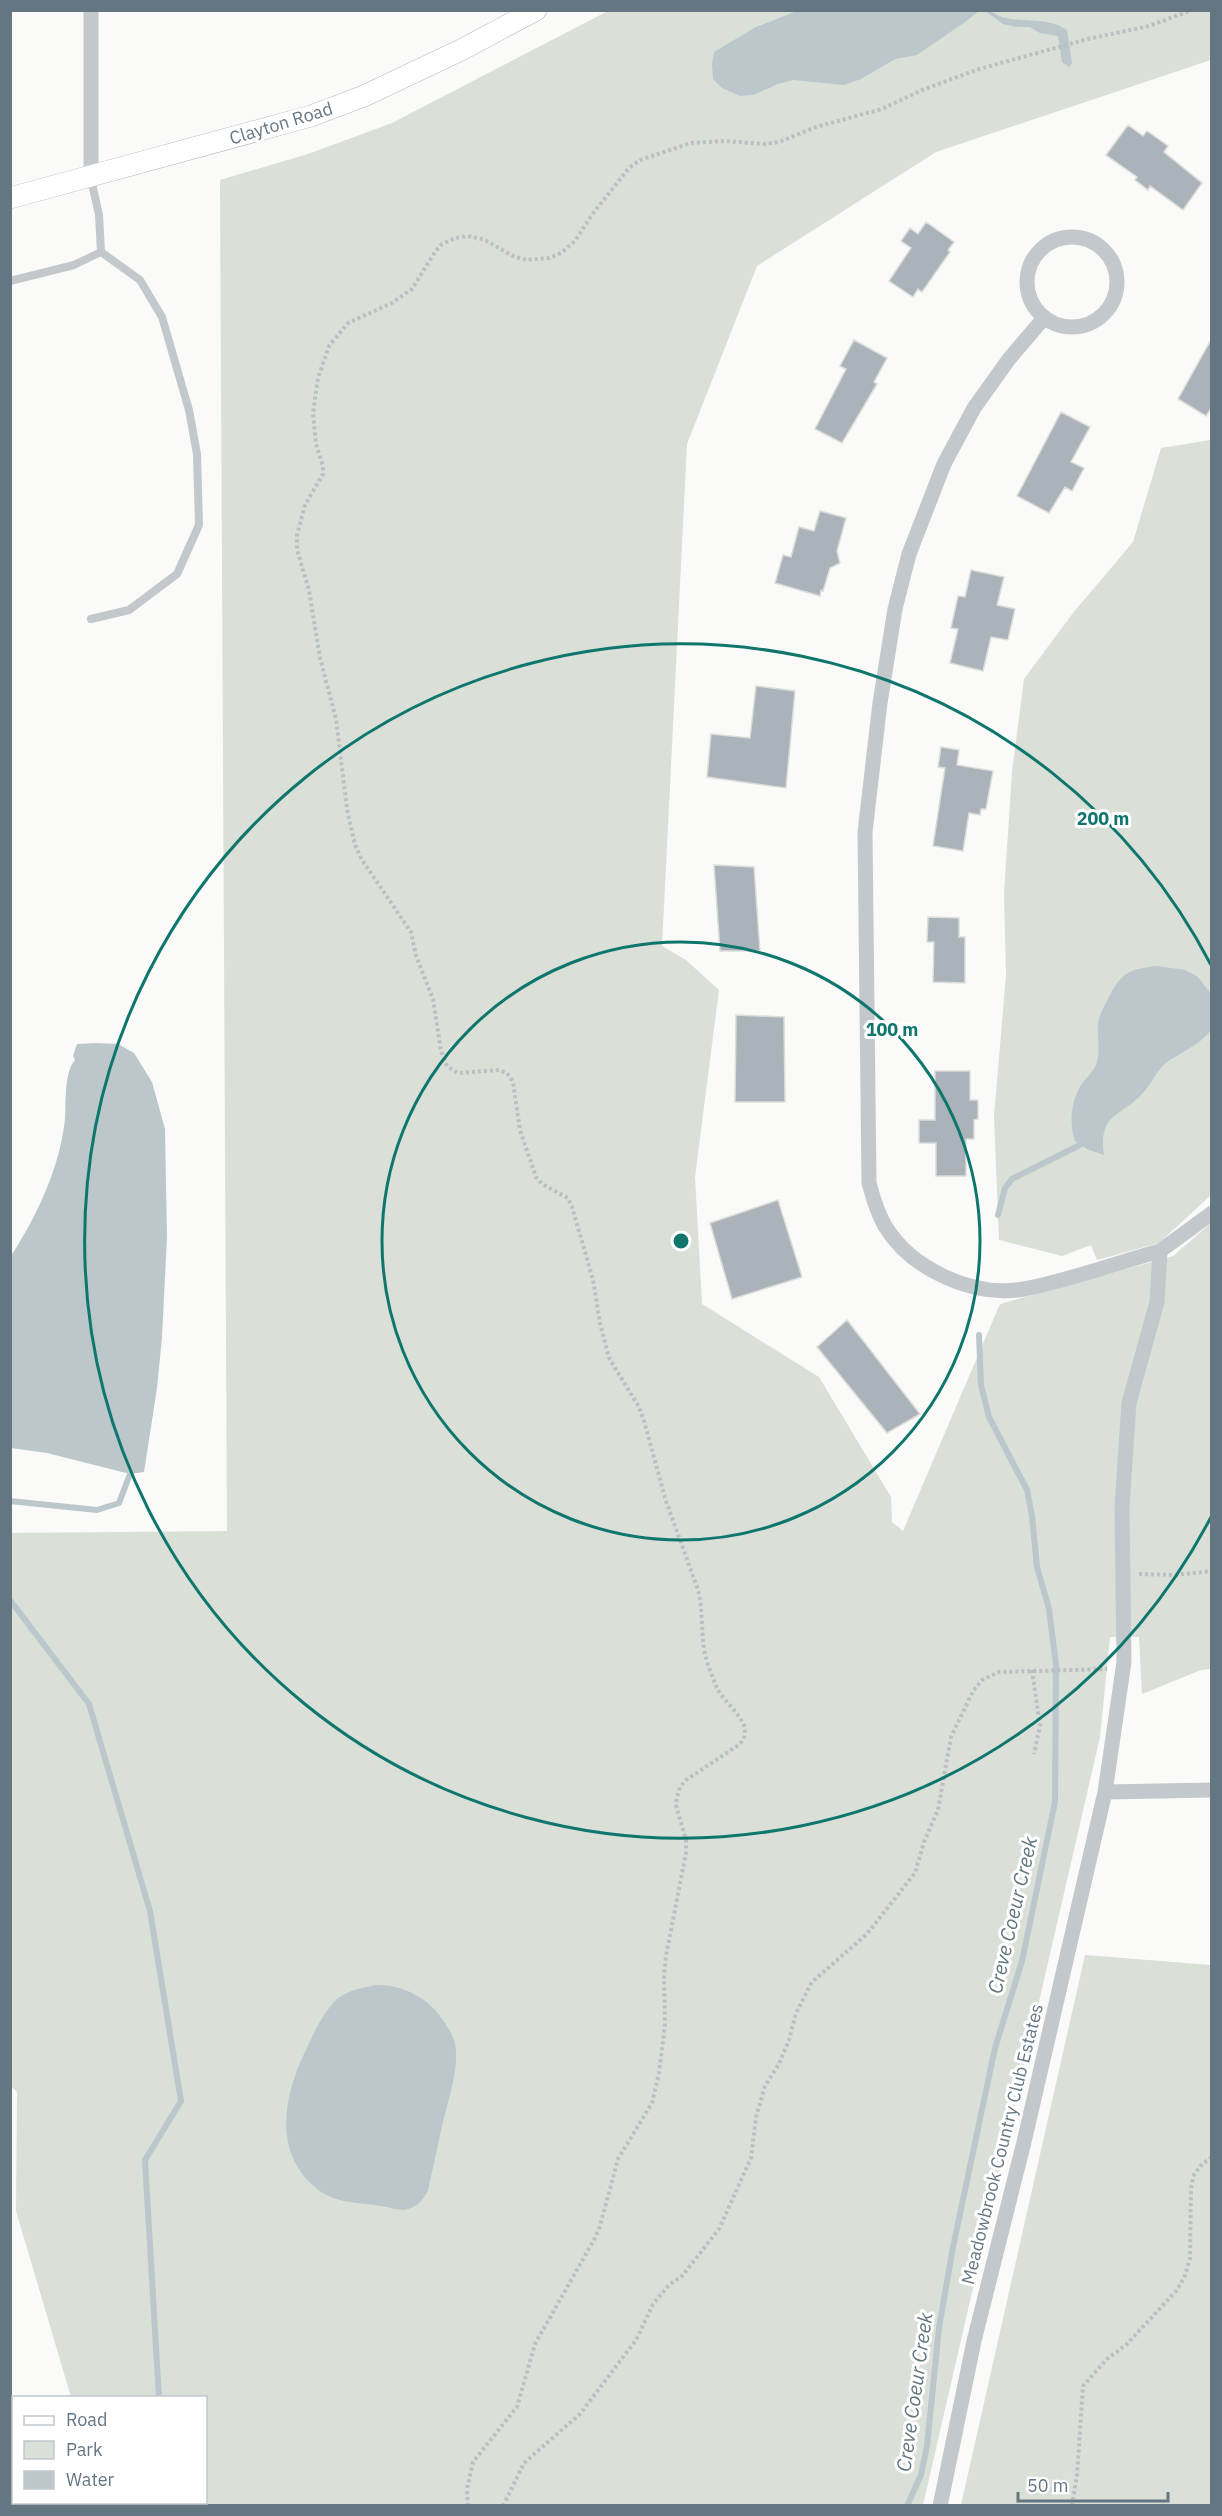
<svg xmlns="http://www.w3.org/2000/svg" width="1222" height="2516" font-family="'IBM Plex Sans',sans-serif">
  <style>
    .green { fill: #dadfd7 }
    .water { fill: #bbc7cb }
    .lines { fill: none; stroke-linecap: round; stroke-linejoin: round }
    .stream { stroke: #bbc7cb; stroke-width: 6 }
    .building { fill: #aab3b9; stroke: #dcdcda; stroke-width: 1.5 }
    .secondary-casing { stroke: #b3babf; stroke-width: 22 }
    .path { stroke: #bbbfc2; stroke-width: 4; stroke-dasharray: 3 3; stroke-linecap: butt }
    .service { stroke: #c3c8cc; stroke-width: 8 }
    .minor { stroke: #c3c8cc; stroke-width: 15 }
    .secondary { stroke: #fff; stroke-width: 21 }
    .ring { fill: none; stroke: #0f766e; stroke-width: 3 }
    .labels { text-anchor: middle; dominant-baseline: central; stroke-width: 6; stroke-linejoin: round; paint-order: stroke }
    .street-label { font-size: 18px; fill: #657683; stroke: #fff }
    .water-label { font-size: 20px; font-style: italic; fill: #60757c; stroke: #fff }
    .centre { fill: #0f766e; stroke: #fff; stroke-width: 3 }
    .ring-label { font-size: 18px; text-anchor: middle; font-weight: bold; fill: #0f766e; stroke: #fff; stroke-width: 6; stroke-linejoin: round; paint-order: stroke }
  </style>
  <rect width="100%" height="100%" fill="#fafaf8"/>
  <!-- green -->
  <path class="green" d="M608,11H1211V60L936,152L757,266L687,444L662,946L686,960L719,990L695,1177L702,1304L819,1377L891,1497L892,1522L903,1531L1000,1304L1173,1256L1211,1223V1669L1201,1670L1142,1694L1139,1637H1110L1100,1737L923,2505H90V2502H206V2398L71,2397L16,2211L17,2092L10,2085V1533L227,1531L220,180L308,154L392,123Z
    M1211,440V1195L1159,1243L1097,1260L1091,1245L1062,1256L999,1240L994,1117L1006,975L1004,894L1012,772L1024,679L1073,613L1133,542L1161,448Z
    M1085,1955L1211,1965V2505H961Z"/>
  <!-- water -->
  <path class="water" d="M797,11V10L979,11L965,22L917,55L895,59L861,79L844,85L793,80L778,84L753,95L740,96L722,88L713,79L712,64L714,52L756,27Z
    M985,11C992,11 996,15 1002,17C1023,23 1049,17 1067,30L1072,63L1069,67L1062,62L1058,36L1040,33L1030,27H1016L1003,24Z
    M1157,966L1185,970L1198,977L1211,994V1030C1200,1045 1181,1052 1166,1063C1157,1070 1151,1084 1143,1093C1121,1117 1098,1113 1104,1155L1087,1149L1075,1141C1069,1125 1071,1102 1080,1087C1084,1079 1092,1074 1096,1065C1101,1051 1097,1039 1098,1024C1099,1015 1104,1007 1108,999C1121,973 1128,969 1157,966Z
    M96,1043L118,1044L134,1053L152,1082L165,1129L167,1237L162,1337L157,1388L144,1472L130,1474L47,1453L11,1448V1256C37,1216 60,1167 65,1119C66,1103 64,1072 75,1060L73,1056L77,1044Z
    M376,1985C405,1985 429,1998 445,2023C449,2030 454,2037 455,2044C460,2067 447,2104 442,2126C437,2148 433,2169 428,2190C423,2201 416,2208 404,2210C395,2210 389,2207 381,2206C358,2202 335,2204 316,2188C272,2152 284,2094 306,2050C314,2032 323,2013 337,1999C348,1990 362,1988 376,1985Z"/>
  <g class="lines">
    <!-- stream -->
    <path class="stream" d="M998,1215L1005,1188L1012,1179L1080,1145
      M10,1501L97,1510L119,1503L130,1474
      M10,1600L89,1704L150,1911L181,2101L145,2160L159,2398
      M166,2502V2506
      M907,2506L921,2475L927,2446L939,2328L953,2247L995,2048L1022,1961L1055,1802L1056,1665L1049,1609L1037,1567L1032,1516L1027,1490L989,1417L981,1385L979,1335"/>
  </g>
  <!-- building -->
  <path class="building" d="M1128,125L1143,136L1147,131L1168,146L1164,152L1202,183L1183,210L1150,186L1148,190L1135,180L1137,177L1106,155Z
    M926,222L954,242L948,250L950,252L922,292L918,289L913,297L889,281L911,248L901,241L910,228L918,234Z
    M1212,338V407L1206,416L1178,399Z
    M854,340L887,358L874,382L877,384L842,443L815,429L846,369L840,366Z
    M1061,412L1090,427L1071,462L1084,468L1072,491L1065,487L1049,513L1017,496Z
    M820,511L846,518L837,551L840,563L830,568L823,591L821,590L820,596L775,583L783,555L791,557L799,527L814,531Z
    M971,570L1004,577L997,605L1015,609L1008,640L991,637L983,671L950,663L958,629L951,628L958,596L965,597Z
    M756,686L795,691L786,788L707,777L711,734L750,738Z
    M941,747L959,750L957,765L993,771L986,809H981L980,815L969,813L963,851L933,846L945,768L938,767Z
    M714,865L754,867L760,951H720Z
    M928,917L959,918V937H965V983L933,982L934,942H927Z
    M736,1015L784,1017L785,1102H735Z
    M935,1071H970V1100H978V1119L974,1120V1139H966V1176H936V1143H919V1120H935Z
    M778,1200L802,1277L732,1299L710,1223Z
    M847,1320L920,1414L887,1433L817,1347Z"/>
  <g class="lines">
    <defs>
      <path id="secondary" d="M10,198L311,116L364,96L463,49L536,10"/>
    </defs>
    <!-- secondary casing -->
    <use href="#secondary" class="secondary-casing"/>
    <!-- path -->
    <path class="path" d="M1139,1574L1175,1575L1212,1571
      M1032,1670L1040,1726L1034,1754
      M362,2506H378
      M468,2506L467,2489L473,2462L517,2407L535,2344L595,2238L600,2226L618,2159L652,2103L659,2073L665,2024L664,1976L666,1956L686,1853V1840L676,1805L677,1797L680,1787L686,1780L740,1744C757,1723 725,1706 717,1688C712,1676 706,1662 704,1648C701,1627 703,1607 697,1587L666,1501L644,1421L639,1407L609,1358L600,1323L593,1280L572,1207L568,1198L542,1184L536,1177L520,1130L513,1082L507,1073L499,1070L458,1073L447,1066L441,1051L433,999L416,956L411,932L362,860L355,845L347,809L336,719L320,658L309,590L297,550V535L305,505L323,474V467L316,444L313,413L318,378L329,346L348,323L392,303L412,289L435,252L442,244L455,238L468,236L485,240L513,256L526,260L549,258L561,253L575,241L591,216L629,168L640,160L691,143L724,141L764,144L779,142L816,127L882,109L922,90L979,69L1088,39L1149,26L1192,10
      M503,2506L524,2463L580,2414L636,2340L653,2304L670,2284L682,2276L719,2229L751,2158L756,2117L765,2086L779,2064L789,2040L796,2013L812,1982L867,1934L915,1873L924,1842L938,1810L951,1737L973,1691L982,1680L999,1672L1107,1669
      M1072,2506L1077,2475L1083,2386L1107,2359L1126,2345L1177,2290L1185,2276L1190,2258L1191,2188L1194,2175L1202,2164L1212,2157"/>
    <!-- service -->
    <path class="service" d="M10,281L74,265L101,252L99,215L91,179
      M91,619L129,610L177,574L199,525L197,454L189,410L162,317L140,280L101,252"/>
    <!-- minor -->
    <path class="minor" d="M91,10V177
      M1027 282a45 45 0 1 1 90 0a45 45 0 1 1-90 0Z
      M1044,318L1009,359L974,408L944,464L909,554L895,609L880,703L865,832L869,1183C873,1198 877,1212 885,1226C911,1269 973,1298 1024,1289C1068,1281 1116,1263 1160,1251
      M1105,1792L1212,1790
      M940,2506L974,2341L1024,2142L1105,1792L1124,1662L1122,1507L1129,1403L1157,1302L1160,1251L1212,1213"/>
    <!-- secondary -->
    <use href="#secondary" class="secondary"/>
  </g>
  <!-- distance rings -->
  <g class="ring">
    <circle cx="681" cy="1241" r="299"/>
    <path d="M1211 1517A597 597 0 1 1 1211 965"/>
  </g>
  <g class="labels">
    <!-- street labels -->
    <g class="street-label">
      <text transform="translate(281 123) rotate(-17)">Clayton Road</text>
      <text transform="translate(1002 2144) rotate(-76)">Meadowbrook Country Club Estates</text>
    </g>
    <!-- water labels -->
    <g class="water-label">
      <text transform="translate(1012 1915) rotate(-77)">Creve Coeur Creek</text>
      <text transform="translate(914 2392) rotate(-82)">Creve Coeur Creek</text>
    </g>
  </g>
  <circle cx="681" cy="1241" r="9" class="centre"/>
  <g class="ring-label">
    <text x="1103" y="825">200 m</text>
    <text x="892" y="1036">100 m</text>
  </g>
  <!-- border -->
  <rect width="1222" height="2516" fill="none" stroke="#657683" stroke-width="24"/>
  <!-- legend -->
  <rect x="12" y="2396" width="195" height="108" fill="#ffffff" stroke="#c1c8cd" stroke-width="1.5"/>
  <rect x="24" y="2416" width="30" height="9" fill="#ffffff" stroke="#c1c8cd" stroke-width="1.5"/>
  <text x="66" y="2426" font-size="18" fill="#657683">Road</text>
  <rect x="24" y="2441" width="30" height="18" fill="#dadfd7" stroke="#c1c8cd" stroke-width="1.5"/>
  <text x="66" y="2456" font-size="18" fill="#657683">Park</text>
  <rect x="24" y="2471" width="30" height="18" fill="#bbc7cb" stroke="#c1c8cd" stroke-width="1.5"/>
  <text x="66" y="2486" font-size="18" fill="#657683">Water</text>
  <!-- scale -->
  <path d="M1018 2492v9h150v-9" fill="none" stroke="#657683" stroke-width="3"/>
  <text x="1027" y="2492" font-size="18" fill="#657683" stroke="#ffffff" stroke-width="4.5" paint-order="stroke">50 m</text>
</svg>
